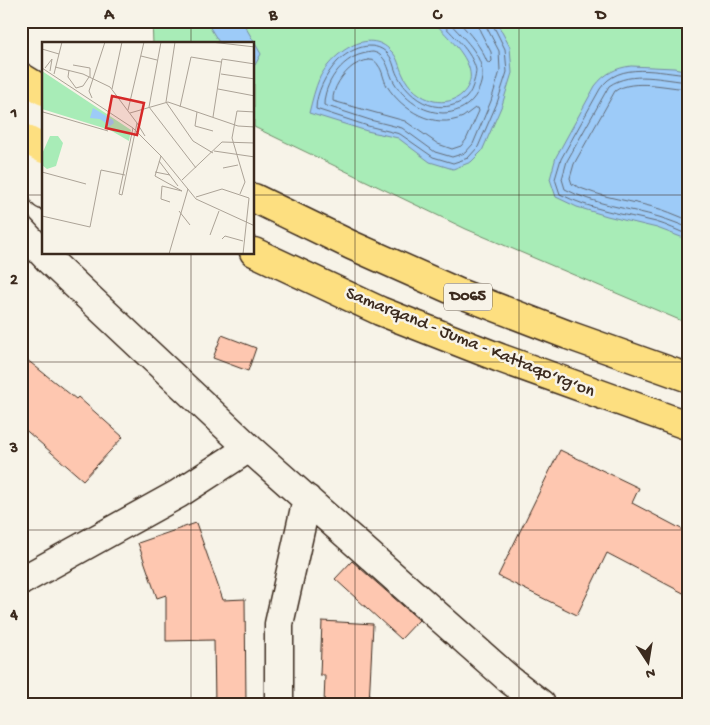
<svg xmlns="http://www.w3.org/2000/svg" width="710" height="725" font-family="'Gochi Hand',sans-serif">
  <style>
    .green { fill: #a8ecb7; stroke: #728b6a }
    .water { fill: #9dcbf8; stroke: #768ba1 }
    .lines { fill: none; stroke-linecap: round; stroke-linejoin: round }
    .shore { stroke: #626a75; stroke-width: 1 }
    .building { fill: #fec7b0; stroke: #3b2a1e }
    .minor-casing { stroke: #3b2a1e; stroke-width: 31 }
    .primary-casing { stroke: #3b2a1e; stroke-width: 31 }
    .minor { stroke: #f7f3e8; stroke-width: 28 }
    .primary { stroke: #fddf80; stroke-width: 28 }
    .grid { fill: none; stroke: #3b2a1e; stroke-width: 1; stroke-opacity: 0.55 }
    .labels { text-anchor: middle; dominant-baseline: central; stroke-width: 5; stroke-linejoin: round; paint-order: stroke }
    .shield { fill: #f7f3e8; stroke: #73665b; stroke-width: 1 }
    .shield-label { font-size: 16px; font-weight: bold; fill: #3b2a1e }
    .street-label { font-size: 18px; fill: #3b2a1e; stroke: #f7f3e8 }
    .inset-road { fill: none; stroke: #aca397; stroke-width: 1 }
    .view { fill: #d62828; fill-opacity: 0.15; stroke: #d62828; stroke-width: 2.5 }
    .inset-edge { fill: none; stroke: #3b2a1e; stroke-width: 2.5 }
    .neatline { fill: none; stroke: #3b2a1e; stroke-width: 2 }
    .grid-label { font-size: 16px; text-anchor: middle; font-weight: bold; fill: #3b2a1e }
  </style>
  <rect width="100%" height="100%" fill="#f7f3e8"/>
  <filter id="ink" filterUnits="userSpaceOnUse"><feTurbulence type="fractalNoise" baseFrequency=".02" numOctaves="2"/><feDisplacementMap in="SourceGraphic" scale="10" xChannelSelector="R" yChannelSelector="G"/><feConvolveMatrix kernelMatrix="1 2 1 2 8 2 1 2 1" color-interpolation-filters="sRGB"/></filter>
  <g filter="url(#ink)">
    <!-- green -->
    <path class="green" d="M152,21H689V324L466,229L254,127V44H153Z"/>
    <!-- water -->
    <path class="water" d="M206,21H242L261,54L255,65H254V44H220Z
      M433,21H496L510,47L512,73L502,105L482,151L471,162L453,169L430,162L398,138L367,131L309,113C312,101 315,88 320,77C332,54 368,26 391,51C398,57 399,67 403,75C408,87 421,98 434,101C444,103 455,101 462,94C487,70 449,39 433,21Z
      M631,66L674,68L689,71V240L657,228L607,216L577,207L556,197L550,179L556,157L595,86C605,73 616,68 631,66Z"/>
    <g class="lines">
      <!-- shore -->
      <path class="shore" d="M440,21C452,35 472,51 476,70C476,73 475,78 474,81C473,87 470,94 466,98C457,106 445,108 434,106C419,103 406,91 399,78C394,71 394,61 388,54C373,38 350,49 337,62C326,74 316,93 316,109L368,126L400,134L433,157L453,163L468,158L478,147L497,103L507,72L505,49L493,25L492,21
        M448,21C460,35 480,51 482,71C483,80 479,92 473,99C466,108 454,113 443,113C422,112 405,100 394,82C388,72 388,55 373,52C370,52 366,53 362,54C341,59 324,84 324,105L370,120L402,128L435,152L452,157L465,153L473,144L491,101L500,71L499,51L487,28L486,21
        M458,21C470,34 481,46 487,62L490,63L492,61L491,52L480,31L478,21
        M368,60C373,60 376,61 378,65C383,71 383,79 387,86C402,110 434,130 463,117C467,114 471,111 475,108H478L479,111L466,140L461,146L452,149L438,144L405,121L333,101C332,89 343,73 353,66C358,63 363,61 368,60Z
        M689,75C660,73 619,60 600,89L561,159L555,179L560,194C591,210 624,214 656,222C667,225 678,231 689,235
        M689,82C663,80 632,70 609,86L567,161L562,179L565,189C595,205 628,208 659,217C669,220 679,224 689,228
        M689,89C667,88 634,78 615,91L574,164L570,178L572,184C601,199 633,200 663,210C672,213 680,217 689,220"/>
    </g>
    <!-- building -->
    <path class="building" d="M222,335L256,348L248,371L213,358Z
      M21,355L76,399L78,397L123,437L83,480L21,426Z
      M560,450L639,488L632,503L689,533V596L607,553L577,615L498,576Z
      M196,523L223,600L245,599L246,704H215L214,640L166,641V595L157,598L138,543Z
      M352,561L419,620L401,639L335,579Z
      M322,621L373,624L369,704H324L325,675H320Z"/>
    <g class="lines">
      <defs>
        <path id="minor" d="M42,89L40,147L44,195
          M21,230L49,260
          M48,254L49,260L249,448L510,680L541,704
          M21,581L178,494L249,448
          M279,704V624L307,499"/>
        <path id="primary" d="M21,77L44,91
          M21,137L44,149
          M254,198L351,245L459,293L568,335L689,378
          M254,252L380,311L500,358L689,426"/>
      </defs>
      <!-- minor casing -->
      <use href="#minor" class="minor-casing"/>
      <!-- primary casing -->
      <use href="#primary" class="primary-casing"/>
      <!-- minor -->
      <use href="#minor" class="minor"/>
      <!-- primary -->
      <use href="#primary" class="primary"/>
    </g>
  </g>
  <!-- grid -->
  <path class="grid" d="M191,21V44M355,21V704M519,21V704M21,195H44M254,195H689M191,254V704M21,362H689M21,530H689"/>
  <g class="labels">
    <!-- shield labels -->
    <rect class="shield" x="444" y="283.5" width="48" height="27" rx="4"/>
    <g class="shield-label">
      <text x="468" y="297">D065</text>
    </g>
    <!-- street labels -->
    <g class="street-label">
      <text transform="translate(470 343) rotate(22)">Samarqand - Juma - Kattaqo‘rg‘on</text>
    </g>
  </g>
  <!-- overview -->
  <g transform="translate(42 42)">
    <rect width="212" height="212" fill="#f7f3e8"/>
    <path d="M0,29L89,88L87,99L68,88L0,67ZM8,94H16L21,101L14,124L5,127L0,123V112Z" fill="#a8ecb7"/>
    <path d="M51,66L71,78L72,81L68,84L58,77L48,76Z" fill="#9dcbf8"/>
    <path class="inset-road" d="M119,0L107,65L154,126M133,0L124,60L151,99L171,111M169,0L213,5M0,7L17,12M99,14L115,18M31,23L48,26V35M13,25L41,32L68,45L95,81L80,153L77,152L91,86M0,26L91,86L119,114L154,157L213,184M3,26L10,17L8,29M27,28L26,35L34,46L41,44L47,35M12,32L20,0M179,32L213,37M70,47L80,0M176,47L213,54M50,56L47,49L63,0M138,65L149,15L179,20M86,68L102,0M1,70L66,89M155,70L153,84L171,89M88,71L126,60L196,84L213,85M171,75L180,17L213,22M95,81L103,94M172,109L213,115M119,114L113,134L140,149M117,119L136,144M181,126L196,123M0,130L44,142M113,130L128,133M140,138L180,100L213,101M198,152L203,140L190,96L195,69L213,70M154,155L180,147L207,156L201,212M128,160L119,157L120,144L140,149M137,169L148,183M0,174L48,185L59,128L83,133M168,193L177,169M180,197L183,194L201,199M127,212L146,147"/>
    <path class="view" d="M70,54L102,61L95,93L64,86Z"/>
    <rect width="212" height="212" class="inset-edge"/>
  </g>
  <!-- margin -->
  <rect width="710" height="725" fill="none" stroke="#f7f3e8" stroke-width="55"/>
  <!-- north arrow -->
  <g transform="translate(648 662) rotate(168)" stroke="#f7f3e8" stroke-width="4" paint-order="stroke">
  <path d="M0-4L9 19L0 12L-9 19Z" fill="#3b2a1e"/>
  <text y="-8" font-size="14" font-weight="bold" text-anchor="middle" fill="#3b2a1e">N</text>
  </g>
  <rect x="28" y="28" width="654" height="670" class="neatline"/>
  <g class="grid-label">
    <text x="109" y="19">A</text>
    <text x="273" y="19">B</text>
    <text x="437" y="19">C</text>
    <text x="601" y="19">D</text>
    <text x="14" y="117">1</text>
    <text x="14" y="284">2</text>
    <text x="14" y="452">3</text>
    <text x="14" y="619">4</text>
  </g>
</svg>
